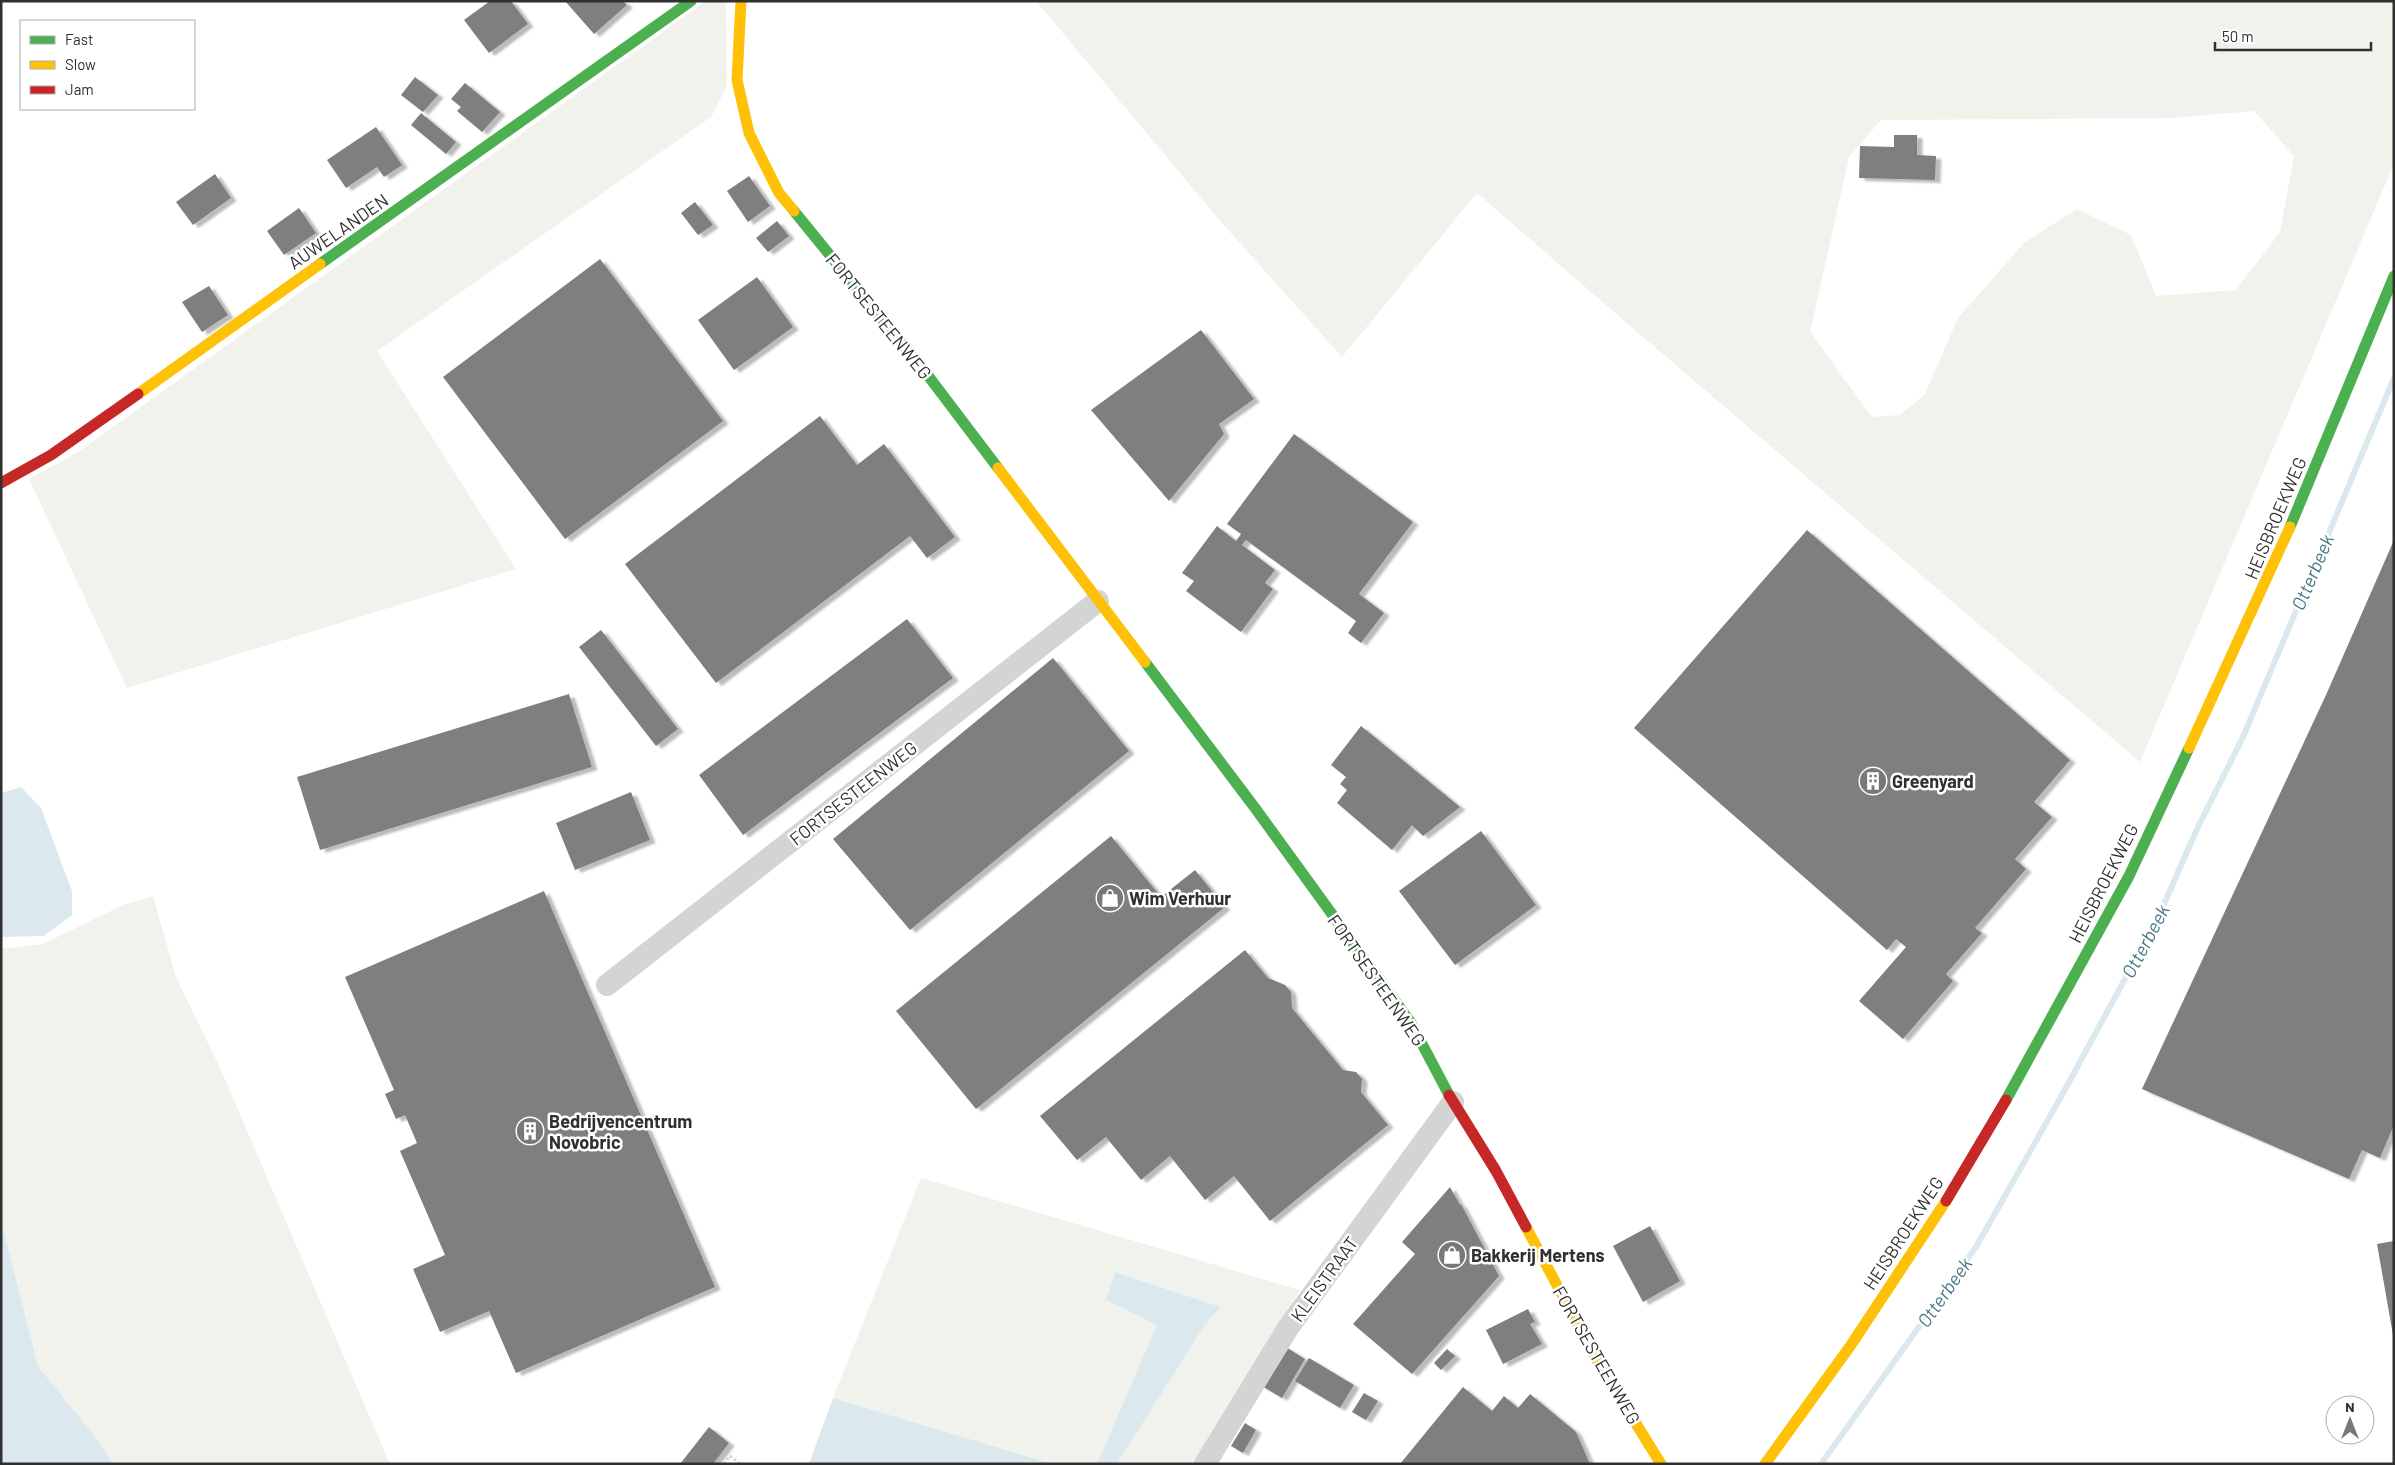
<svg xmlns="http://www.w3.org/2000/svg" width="2395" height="1465" font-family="Barlow,sans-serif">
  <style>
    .green { fill: #f1f2ec; fill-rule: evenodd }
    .water { fill: #dbe9ee }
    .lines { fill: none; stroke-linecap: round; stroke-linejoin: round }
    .stream { stroke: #dbe9ee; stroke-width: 6 }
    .building { fill: #7f7f7f; filter: url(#shadow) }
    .path { stroke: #d3d3d3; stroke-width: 3; stroke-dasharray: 2.5 2.5; stroke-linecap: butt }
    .street { stroke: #d4d4d4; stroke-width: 22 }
    .fast { stroke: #4caf50; stroke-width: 11 }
    .slow { stroke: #ffc107; stroke-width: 11 }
    .jam { stroke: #c62828; stroke-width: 11 }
    .labels { text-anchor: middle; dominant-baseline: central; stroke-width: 5; stroke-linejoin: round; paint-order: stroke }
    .street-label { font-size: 18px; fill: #303030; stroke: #fff }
    .poi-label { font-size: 18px; font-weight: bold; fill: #303030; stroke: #fff; text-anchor: start }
    .water-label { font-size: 19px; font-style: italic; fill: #477a89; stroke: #fff }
  </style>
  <defs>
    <filter id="shadow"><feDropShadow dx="5.5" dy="3" stdDeviation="1" flood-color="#0004"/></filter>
  </defs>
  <rect width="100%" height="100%" fill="#fff"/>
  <!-- green -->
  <path class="green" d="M706,1H726L727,86L711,117L377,351L516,569L127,688L29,479L78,452Z
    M1036,1H2394V164L2140,762L1637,332L1477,193L1342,357L1221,222ZM2254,111L2294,156L2280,232L2236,290L2156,296L2131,235L2077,209L2025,242L1958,318L1925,394L1900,415L1872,417L1810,332L1849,157L1881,120L2173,118Z
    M153,896L176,977L221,1070L390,1464H113L98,1440L38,1366L1,1220V949L43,944L123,905Z
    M921,1178L1300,1290L1198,1464H1117L1206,1323L1221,1307L1115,1272L1106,1300L1158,1325L1097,1464H1053L833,1398Z"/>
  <!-- water -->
  <path class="water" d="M21,787L41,808L72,891V915L44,936L2,937L1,793Z
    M1,1220L38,1366L98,1440L113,1464H1Z
    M1115,1272L1221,1307L1206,1323L1117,1464H1097L1157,1325L1106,1300Z
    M833,1398L1053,1464H809Z"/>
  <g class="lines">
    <!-- stream -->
    <path class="stream" d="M1821,1464L1976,1247L2062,1095L2157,920L2197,829L2243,737L2394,378"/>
  </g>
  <!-- building -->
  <path class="building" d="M490,1H511L528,24L489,53L464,20Z
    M565,1H623L627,5L594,34Z
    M415,77L438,95L423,112L401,95Z
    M465,83L500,112L482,132L457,111L461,107L451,99Z
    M421,113L456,142L446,154L411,125Z
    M376,127L402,165L384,177L377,167L346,188L327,160Z
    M1894,135H1917V155L1936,156L1935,180L1859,178L1860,146L1894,147Z
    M215,174L231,198L193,225L176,202Z
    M749,176L770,206L748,222L727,191Z
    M695,202L713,225L698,235L681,213Z
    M299,208L316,233L284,255L267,231Z
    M777,221L789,236L768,252L756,238Z
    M600,259L723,421L565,539L443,377Z
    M757,277L793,327L734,370L698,320Z
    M209,286L228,315L202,332L182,302Z
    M1201,330L1254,399L1219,424L1224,434L1169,501L1091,410Z
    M820,416L857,465L884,444L955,537L927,558L910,536L716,683L625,564Z
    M1294,434L1413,522L1359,594L1384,613L1361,643L1348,633L1356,621L1246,540L1242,545L1275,570L1265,583L1273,589L1241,632L1186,591L1194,581L1182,573L1217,526L1236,541L1241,534L1227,524Z
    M1807,530L2070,760L2034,802L2052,817L2015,859L2026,869L1975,928L1982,933L1946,974L1953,981L1903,1039L1859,1001L1906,947L1896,939L1887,950L1634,728Z
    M2394,540V1125L2380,1158L2362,1150L2349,1179L2142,1089L2326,695Z
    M907,619L953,678L743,835L699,775Z
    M601,630L678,729L656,746L579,647Z
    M1053,658L1129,751L910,930L833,839Z
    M569,694L592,767L320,850L297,777Z
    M1361,726L1460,807L1423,836L1412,825L1392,850L1337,803L1347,790L1340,784L1346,777L1331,765Z
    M631,792L650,840L575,870L556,823Z
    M1481,831L1536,905L1455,965L1399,891Z
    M1111,836L1161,897L1195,870L1225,907L976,1109L896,1011Z
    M544,891L715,1287L516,1373L489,1311L440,1332L413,1269L445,1255L400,1151L417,1143L405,1115L396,1119L385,1094L394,1090L345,977Z
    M1245,950L1268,978L1285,985L1291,992L1292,1008L1343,1070L1356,1072L1362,1079L1361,1092L1388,1125L1270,1221L1234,1176L1205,1200L1170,1156L1141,1180L1106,1137L1077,1160L1040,1116Z
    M1450,1187L1460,1205L1461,1204L1499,1276L1412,1374L1353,1324L1415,1254L1402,1242Z
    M1650,1226L1680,1281L1643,1302L1613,1246Z
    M2394,1241V1335H2393L2377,1244Z
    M1528,1309L1535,1322L1530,1324L1542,1344L1503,1364L1486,1330Z
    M1284,1346L1305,1359L1282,1398L1260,1385Z
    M1447,1349L1455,1356L1441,1370L1434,1363Z
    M1309,1358L1354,1385L1340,1408L1295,1381Z
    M1463,1387L1492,1411L1504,1396L1518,1408L1530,1394L1576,1432L1590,1464H1400Z
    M1364,1393L1378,1401L1366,1420L1352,1412Z
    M1245,1423L1256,1430L1243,1453L1231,1446Z
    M709,1427L729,1443L713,1464H680Z"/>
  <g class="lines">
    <!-- path -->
    <path class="path" d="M724,1464L730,1456L740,1464"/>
    <!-- street -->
    <path class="street" d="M607,985L1098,601
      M1205,1464L1288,1328L1453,1102"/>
    <!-- fast -->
    <path class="fast" d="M794,211L929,377L998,468
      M320,264L691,1
      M2290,527L2394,276
      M1145,662L1255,808L1411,1023L1449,1095
      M2006,1100L2129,876L2189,748"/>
    <!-- slow -->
    <path class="slow" d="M741,1L737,80L749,133L779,193L794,211
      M138,394L320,264
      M998,468L1145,662
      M2189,748L2290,527
      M1526,1227L1599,1364L1661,1464
      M1765,1464L1851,1345L1946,1201"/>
    <!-- jam -->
    <path class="jam" d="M1,483L51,455L138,394
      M1449,1095L1496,1171L1526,1227
      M1946,1201L2006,1100"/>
  </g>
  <!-- icons -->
  <defs>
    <symbol id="building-disc" viewBox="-11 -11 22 22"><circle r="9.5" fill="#787878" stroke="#fff"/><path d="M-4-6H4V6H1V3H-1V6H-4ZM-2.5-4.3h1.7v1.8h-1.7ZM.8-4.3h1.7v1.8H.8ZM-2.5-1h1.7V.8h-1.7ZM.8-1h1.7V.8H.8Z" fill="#fff"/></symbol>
    <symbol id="shop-disc" viewBox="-11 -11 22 22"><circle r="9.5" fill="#787878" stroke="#fff"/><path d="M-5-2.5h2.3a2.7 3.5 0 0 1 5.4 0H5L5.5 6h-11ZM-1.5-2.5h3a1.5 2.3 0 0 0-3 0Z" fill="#fff"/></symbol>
  </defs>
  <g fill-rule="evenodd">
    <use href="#building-disc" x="1857" y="765" width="32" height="32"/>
    <use href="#shop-disc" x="1094" y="882" width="32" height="32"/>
    <use href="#building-disc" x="514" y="1115" width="32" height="32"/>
    <use href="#shop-disc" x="1436" y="1239" width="32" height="32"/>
  </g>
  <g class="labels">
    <!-- street labels -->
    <g class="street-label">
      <text transform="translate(338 231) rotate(-35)">AUWELANDEN</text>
      <text transform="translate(879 316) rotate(51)">FORTSESTEENWEG</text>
      <text transform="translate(2275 518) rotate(-67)">HEISBROEKWEG</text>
      <text transform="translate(853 793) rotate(-38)">FORTSESTEENWEG</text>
      <text transform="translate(2103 883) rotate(-63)">HEISBROEKWEG</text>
      <text transform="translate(1377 980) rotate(55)">FORTSESTEENWEG</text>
      <text transform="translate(1903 1233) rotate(-57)">HEISBROEKWEG</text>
      <text transform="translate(1324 1279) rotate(-54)">KLEISTRAAT</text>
      <text transform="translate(1597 1355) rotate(60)">FORTSESTEENWEG</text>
    </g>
    <!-- poi labels -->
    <g class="poi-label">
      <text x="1892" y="781">Greenyard</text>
      <text x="1129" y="898">Wim Verhuur</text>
      <text x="549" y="1121">Bedrijvencentrum<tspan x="549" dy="21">Novobric</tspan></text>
      <text x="1471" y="1255">Bakkerij Mertens</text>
    </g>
    <!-- water labels -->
    <g class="water-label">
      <text transform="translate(2312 572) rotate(-67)">Otterbeek</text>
      <text transform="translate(2145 941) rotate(-62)">Otterbeek</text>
      <text transform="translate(1944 1292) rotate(-55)">Otterbeek</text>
    </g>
  </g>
  <!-- border -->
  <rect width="2395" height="1465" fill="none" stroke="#303030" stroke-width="5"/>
  <!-- legend -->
  <rect x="20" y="20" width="175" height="90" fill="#ffffff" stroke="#acacac"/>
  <rect x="30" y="36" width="25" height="8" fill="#4caf50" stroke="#acacac"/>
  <text x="65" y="45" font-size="15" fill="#303030">Fast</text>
  <rect x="30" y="61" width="25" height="8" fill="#ffc107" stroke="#acacac"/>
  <text x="65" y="70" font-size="15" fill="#303030">Slow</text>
  <rect x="30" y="86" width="25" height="8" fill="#c62828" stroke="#acacac"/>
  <text x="65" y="95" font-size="15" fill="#303030">Jam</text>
  <!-- north arrow -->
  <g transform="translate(2350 1420)"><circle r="24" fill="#ffffff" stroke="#acacac"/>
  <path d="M0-4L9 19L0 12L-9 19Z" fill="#787878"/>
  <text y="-8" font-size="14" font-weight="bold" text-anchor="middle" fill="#303030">N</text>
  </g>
  <!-- scale -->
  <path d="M2215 42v8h156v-8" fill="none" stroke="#303030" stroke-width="2.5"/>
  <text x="2222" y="42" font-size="15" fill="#303030" stroke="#ffffff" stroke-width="4" paint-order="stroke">50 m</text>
</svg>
